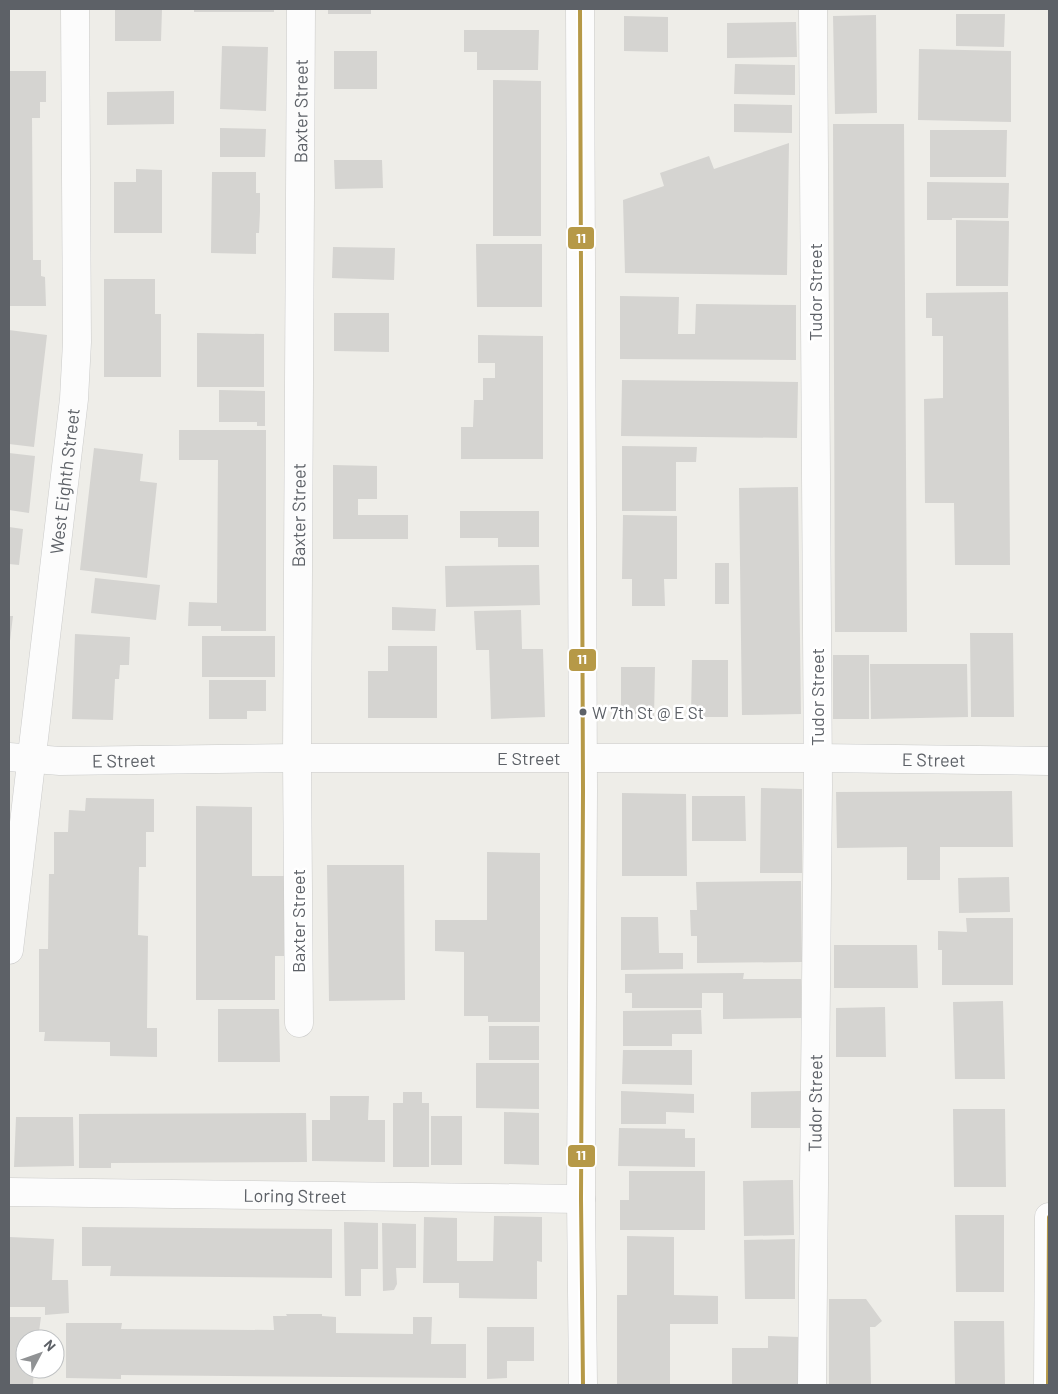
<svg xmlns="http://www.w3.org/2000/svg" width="1058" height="1394" font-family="Barlow,sans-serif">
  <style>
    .building { fill: #d5d4d1 }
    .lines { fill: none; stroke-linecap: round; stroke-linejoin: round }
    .street-casing { stroke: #cbcbca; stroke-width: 29 }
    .secondary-casing { stroke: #c9cac9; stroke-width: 29 }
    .street { stroke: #fcfcfc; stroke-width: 28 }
    .secondary { stroke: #fcfcfc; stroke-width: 28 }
    .bus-1-casing { stroke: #fff; stroke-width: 8 }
    .bus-1 { stroke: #b69947; stroke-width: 4 }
    .bus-dot { fill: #5d6167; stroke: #fff; stroke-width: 2 }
    .labels { text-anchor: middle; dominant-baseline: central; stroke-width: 5; stroke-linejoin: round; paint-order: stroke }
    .bus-label { font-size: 17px; fill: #5d6167; stroke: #fff; text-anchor: start }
    .street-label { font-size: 18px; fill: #5d6167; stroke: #fff }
    .line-badge { stroke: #fff; stroke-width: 2 }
    .badge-label { font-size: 14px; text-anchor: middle; font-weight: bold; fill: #fff }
  </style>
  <rect width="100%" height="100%" fill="#eeede8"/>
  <!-- building -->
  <path class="building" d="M115,9H162L161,41H115Z
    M194,9H274V12H194Z
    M328,9H371V14H328Z
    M956,14H1005L1004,47L956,46Z
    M876,15L877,113L835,114L833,16Z
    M624,16L668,17V52L624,51Z
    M796,22L797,57L727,58V23Z
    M464,30H539L538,70H477V52H464Z
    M222,46L268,47L266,111L220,109Z
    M919,49L1011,51V122L918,120Z
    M334,51H377V89H334Z
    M735,64L795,65V95L734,94Z
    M9,71H46V102H40V118H32L33,260H41V276L45,277L46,306H9Z
    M493,80L541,81V236H493Z
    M174,91V124L107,125V92Z
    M734,104L792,105V133L734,132Z
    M833,124H904L907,632H835Z
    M220,128L266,129L265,157H220Z
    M930,130H1007L1006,177H930Z
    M789,143L787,275L625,273L623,200L664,186L660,173L709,156L714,169Z
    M334,160H382L383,188L335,189Z
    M136,169L162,170V233H114V182H136Z
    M212,172H256V193H260V212L259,233H256V254L211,253Z
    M927,182L1009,183L1008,218H952V220H927Z
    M956,220L1009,221L1008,286H956Z
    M476,244H542V307H477Z
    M333,247L395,248L394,280L332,278Z
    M104,279H155V314H161V377H104Z
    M1008,292L1010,565H955L954,503H925L924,399L943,398V336H932V318H926V293Z
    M620,296L679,297L678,334H695L696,304L796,305V360L620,359Z
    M334,313H389V352L334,351Z
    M9,330L47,335L34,447L9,444Z
    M197,333L264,334V387H197Z
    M478,335L543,336V459H461V427H473L474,400H483V378H495V363H478Z
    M622,380L798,382L797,438L621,436Z
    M219,390L265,391V426H257V422H219Z
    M179,430H266V631H221V626H188L189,602L217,603L218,460H179Z
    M622,446L697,447L696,462H676V511H622Z
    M94,448L143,454L140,481L157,483L147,578L80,570Z
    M9,453L35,456L29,513L9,510Z
    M333,465L377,466V499H358V515H408V539H333Z
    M798,487L801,714L742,715L739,488Z
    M460,511H539V547H498V538H460Z
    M623,515L677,516V579H664L665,606H632V579H622Z
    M9,527L23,529L19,565L9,564Z
    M715,563H729V604H715Z
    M539,565L540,605L446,607L445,566Z
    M95,578L160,585L156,620L91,613Z
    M392,607L436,609L435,631L392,630Z
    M521,610L522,649H543L545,717L491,719L489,650H476L474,611Z
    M9,616H13L10,641H9Z
    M970,633H1013L1014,717H971Z
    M75,634L130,637L129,665H120L119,679H115L113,720L72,719Z
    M202,636H275V677H202Z
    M388,646H437V718H368V671H388Z
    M833,655H869V719H833Z
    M692,660H728V717H691Z
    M870,664H967L968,717L871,719Z
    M621,667H655L654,718L621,717Z
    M209,680H266V711H247V719H209Z
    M761,788L802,789V873H760Z
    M1012,791L1013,847H940V880H907V847L837,848L836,792Z
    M622,793L686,794L687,876H622Z
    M692,796H745L746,841H692Z
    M86,798L154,799V832H146V867H139L138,935L148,936L147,1028H157V1057L110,1056V1042L44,1041L45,1032H39V949H48L49,874H54V832H68L69,810L85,811Z
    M196,806L252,807V876H284V956H275V1000H196Z
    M487,852L540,853V1022H488V1016H464V952L435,951V920H487Z
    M327,865H404L405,1000L329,1001Z
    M1009,877L1010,912L959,913L958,878Z
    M801,881L802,962L697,963V936H691L690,910H697L696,882Z
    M621,917H658L659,953H683V969L621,970Z
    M966,918H1013V985H942V950H938V931L967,932Z
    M834,945H917L918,988H834Z
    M744,973L743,979H801L802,1018L723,1019V993H702V1008H632V993H625V974Z
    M1003,1001L1005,1079H955L953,1002Z
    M885,1007L886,1057H836V1008Z
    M218,1009H279L280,1062H218Z
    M701,1010L702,1034H672V1046H623V1011Z
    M489,1026H539V1060H489Z
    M623,1050H692V1085L622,1084Z
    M476,1063H539V1109L476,1108Z
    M621,1091L694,1094V1113L666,1112V1124H621Z
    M801,1091V1128H751V1092Z
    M403,1092H422V1103H429V1167H393V1103H403Z
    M330,1096H369L368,1120H385V1162L312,1161V1120H330Z
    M953,1109H1005L1006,1187H954Z
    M504,1112L539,1113V1165L504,1164Z
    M306,1113L307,1162L111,1163V1168H79V1114Z
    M431,1116H462V1165H431Z
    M16,1117H73L74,1166L14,1167Z
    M619,1128L685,1129V1138H695V1167L618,1166Z
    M629,1171H705V1230H620V1200H629Z
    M793,1180L794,1235L744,1236L743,1181Z
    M955,1215H1004V1292H956Z
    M494,1216L542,1217V1262L537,1261V1299L459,1298V1283H423L424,1217L457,1218V1261H493Z
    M344,1222L378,1223V1269H361V1296H345Z
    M382,1223L416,1224V1268H396L397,1284L394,1290L383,1291Z
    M82,1227L332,1229V1278L110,1276L111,1266H82Z
    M627,1236L674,1237V1295L718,1296V1324H670V1385H617V1295H627Z
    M9,1237L54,1239L52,1280H68L69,1313L45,1315V1307H9Z
    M795,1239V1299H745L744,1240Z
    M829,1299H866L882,1321L875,1327H870L871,1385H829Z
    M286,1314H322V1316L336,1317V1333L413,1334V1317H432L431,1344H466V1378L121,1375V1379L66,1378V1323H122L121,1329L274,1330L273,1316H287Z
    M9,1317H41L38,1339H25V1369H34L33,1385H9Z
    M954,1321H1004L1005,1385H955Z
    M487,1327H534V1361H507V1378L487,1379Z
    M768,1336L800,1337L801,1385H732V1348H768Z"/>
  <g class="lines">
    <defs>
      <g id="street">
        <path d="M580,9L583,791L581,1199L583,1385"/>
        <path id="s1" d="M9,950L74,399L77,342L75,9"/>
        <path id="s2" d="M299,1023L297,758L301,9"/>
        <path id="s3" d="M9,1192L581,1199"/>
        <path id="s4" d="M812,1385L818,786L813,9"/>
        <path d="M1048,1385L1049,1217"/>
      </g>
      <g id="secondary">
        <path id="s5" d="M9,757L60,761L297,758H817L1049,761"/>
      </g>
    </defs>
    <!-- street casing -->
    <use href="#street" class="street-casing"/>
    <!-- secondary casing -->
    <use href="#secondary" class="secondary-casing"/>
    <!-- street -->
    <use href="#street" class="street"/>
    <!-- secondary -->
    <use href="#secondary" class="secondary"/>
    <defs>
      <path id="bus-1" d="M580,9L583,791L581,1199L583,1385
        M1048,1385L1049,1217"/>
    </defs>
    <!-- bus-1 casing -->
    <use href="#bus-1" class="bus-1-casing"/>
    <!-- bus-1 -->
    <use href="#bus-1" class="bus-1"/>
  </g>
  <!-- markers -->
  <circle class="bus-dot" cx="583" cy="712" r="4.5"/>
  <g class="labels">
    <!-- bus labels -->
    <g class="bus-label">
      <text x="592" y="712">W 7th St @ E St</text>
    </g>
    <!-- street labels -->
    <g class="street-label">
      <text stroke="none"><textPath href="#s2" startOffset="912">Baxter Street</textPath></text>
      <text transform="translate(815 292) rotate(-90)">Tudor Street</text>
      <text stroke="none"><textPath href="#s1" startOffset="472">West Eighth Street</textPath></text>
      <text stroke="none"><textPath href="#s2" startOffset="508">Baxter Street</textPath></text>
      <text transform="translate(817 697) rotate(-90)">Tudor Street</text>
      <text stroke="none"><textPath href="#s5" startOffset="520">E Street</textPath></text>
      <text stroke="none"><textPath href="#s5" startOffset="115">E Street</textPath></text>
      <text stroke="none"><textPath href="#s5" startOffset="925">E Street</textPath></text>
      <text transform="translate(298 921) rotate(-90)">Baxter Street</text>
      <text stroke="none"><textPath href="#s4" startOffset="282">Tudor Street</textPath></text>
      <text stroke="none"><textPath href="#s3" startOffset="286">Loring Street</textPath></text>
    </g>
  </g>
  <g class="line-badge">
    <rect x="567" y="226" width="28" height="24" rx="5" fill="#b69947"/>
    <rect x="568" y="648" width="29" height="24" rx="5" fill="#b69947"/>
    <rect x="567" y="1144" width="29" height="24" rx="5" fill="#b69947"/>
  </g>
  <g class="badge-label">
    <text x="581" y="243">11</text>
    <text x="582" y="664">11</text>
    <text x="581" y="1160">11</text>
  </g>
  <!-- border -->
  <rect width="1058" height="1394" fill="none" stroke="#5d6167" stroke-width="20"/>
  <!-- north arrow -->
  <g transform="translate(40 1354) rotate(49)"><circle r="24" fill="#ffffff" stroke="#bec0c2"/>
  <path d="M0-4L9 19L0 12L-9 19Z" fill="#909294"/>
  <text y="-8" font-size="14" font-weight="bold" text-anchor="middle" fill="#5d6167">N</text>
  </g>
</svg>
